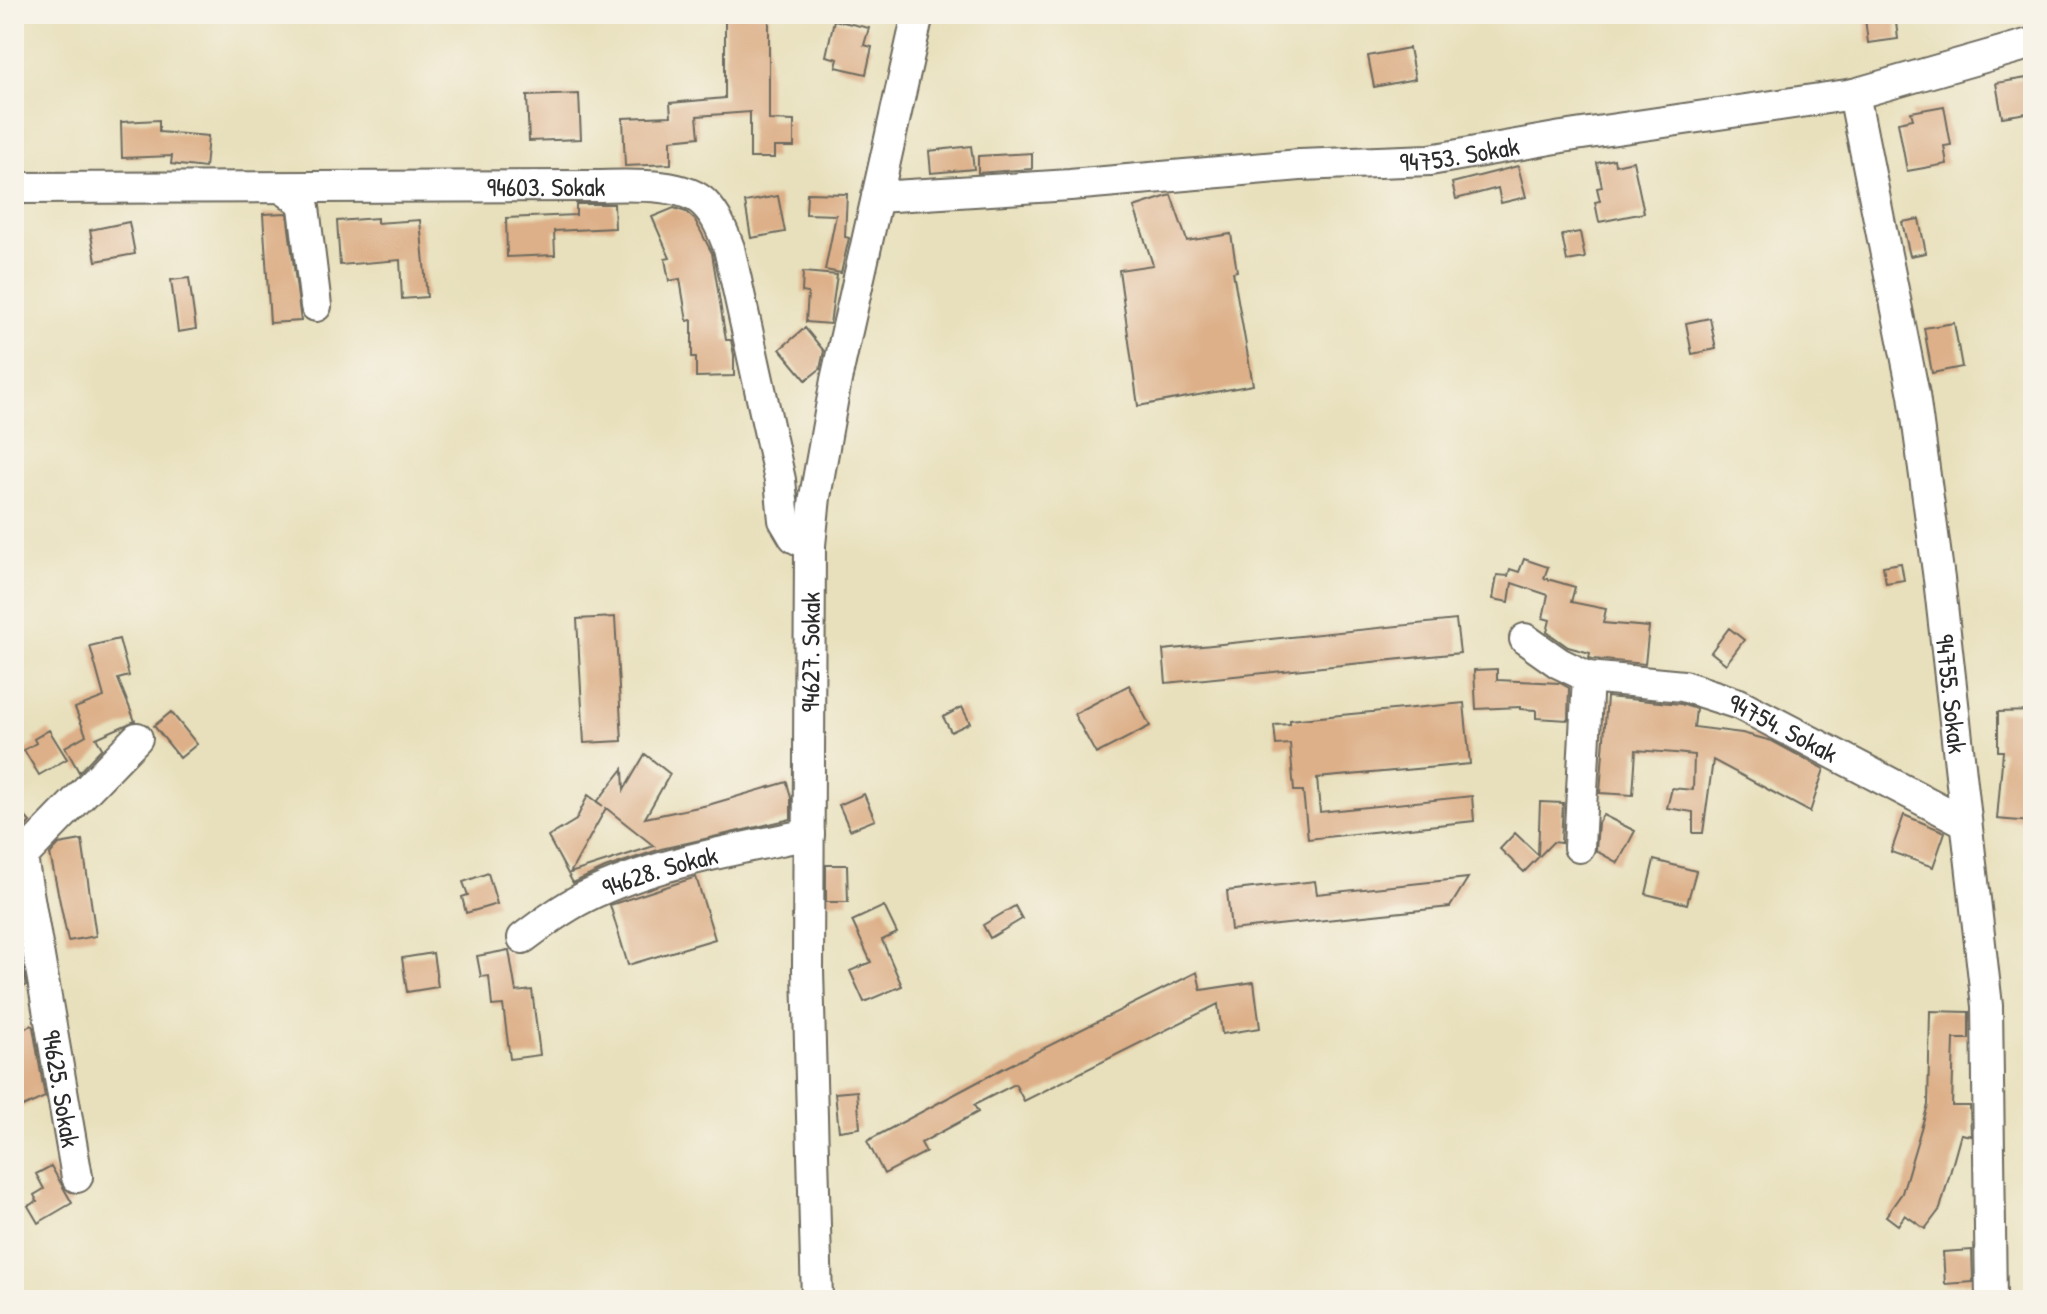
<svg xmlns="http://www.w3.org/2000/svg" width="2047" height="1314" font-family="'Patrick Hand',sans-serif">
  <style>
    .building { fill: #ddb089; fill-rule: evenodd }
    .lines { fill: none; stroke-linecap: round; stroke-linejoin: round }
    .minor-casing { stroke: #6d6a5e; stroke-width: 34 }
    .minor { stroke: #fff; stroke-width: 30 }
    .labels { text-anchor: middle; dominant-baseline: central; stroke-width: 6; stroke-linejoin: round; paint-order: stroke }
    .street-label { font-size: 26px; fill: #2b2b2b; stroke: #f7f3e8 }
  </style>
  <rect width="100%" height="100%" fill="#f7f3e8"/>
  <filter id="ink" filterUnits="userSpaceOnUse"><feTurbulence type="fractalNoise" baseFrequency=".0125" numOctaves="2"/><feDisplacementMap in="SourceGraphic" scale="16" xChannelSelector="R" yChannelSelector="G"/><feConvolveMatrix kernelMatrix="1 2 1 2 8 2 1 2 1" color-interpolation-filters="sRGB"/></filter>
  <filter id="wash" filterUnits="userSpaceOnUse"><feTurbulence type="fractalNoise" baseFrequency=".006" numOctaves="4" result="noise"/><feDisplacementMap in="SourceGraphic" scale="32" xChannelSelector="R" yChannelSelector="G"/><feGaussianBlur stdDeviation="1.8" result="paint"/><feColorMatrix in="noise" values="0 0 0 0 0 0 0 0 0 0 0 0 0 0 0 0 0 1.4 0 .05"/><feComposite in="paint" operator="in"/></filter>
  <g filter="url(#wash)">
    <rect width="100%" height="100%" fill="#e8e0bc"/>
    <g id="blocks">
      <!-- building -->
      <path class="building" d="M725,14H769V120L794,121V147H774V158H750V112L697,116L699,137L671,140V164L625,166L623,118L671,116L670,103L725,98Z
        M1895,14L1898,39L1868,43L1865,18Z
        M834,20L869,28L864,45L872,47L866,74L836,67L838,59L826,56Z
        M1409,48L1415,79L1374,87L1368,56Z
        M2027,78L2033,112L2002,117L1996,83Z
        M579,94L581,139L529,141L527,96Z
        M1944,106L1951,145L1944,146L1947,164L1907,171L1898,122L1913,119L1911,112Z
        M159,120V132L208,136L205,168L171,164L172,156L122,158L121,122Z
        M971,146L974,169L931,173L929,151Z
        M1032,153V169L978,173V156Z
        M1614,159L1615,165L1633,161L1644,213L1599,222L1595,202L1600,201L1597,188L1602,187L1597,163Z
        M1518,166L1526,197L1501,203L1498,188L1456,199L1452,183Z
        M807,193L847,194L845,237L849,238L841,273L825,270L836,215L806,214Z
        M1171,195L1187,241L1231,234L1237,271L1233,272L1253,385L1138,406L1119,270L1153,265L1134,207Z
        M778,196L785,232L751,238L745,202Z
        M576,204H614L615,228L554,231L555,255L507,257L506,218L576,215Z
        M674,208L686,212L695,220L712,253L726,340H731L734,355V376L696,377V357H692V320L687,321L680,279L669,281L665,259L670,258L652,217Z
        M287,213L301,321L270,323L263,214Z
        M377,218V223L420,220L427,297L402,299L400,260L340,265L337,221Z
        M1919,219L1926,253L1910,256L1902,222Z
        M129,222L135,254L96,261L90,230Z
        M1580,232L1585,258L1567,261L1562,235Z
        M803,272L837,275L830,324L806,322L808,293L802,292Z
        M189,278L196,329L178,332L171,280Z
        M1710,318L1716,349L1692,354L1686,323Z
        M1954,323L1962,367L1932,373L1924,328Z
        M805,328L824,351L820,369L806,380L780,349Z
        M1524,559L1548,567L1544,578L1575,587L1571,602L1606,609L1603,623L1649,627L1645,664L1593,659L1589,658L1590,653L1568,647L1547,632L1550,620L1543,618L1548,595L1512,583L1509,602L1493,599L1497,575L1508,576L1510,569L1519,572Z
        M1901,563L1904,580L1886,583L1883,566Z
        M615,617L622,741L584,743L577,619Z
        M1456,620L1460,653L1166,683L1163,650Z
        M1729,628L1744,640L1726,664L1711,652Z
        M119,639L129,676L118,679L135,721L96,738L102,748L79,772L65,747L86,735L75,708L104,697L90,646Z
        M1497,669V680L1560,683L1569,688L1568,720L1536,718V710L1520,709V707L1476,709L1474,670Z
        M1129,685L1150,726L1096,754L1074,714Z
        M1607,697L1681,704L1696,709L1694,727L1742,733L1772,741L1824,769L1810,812L1713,760L1703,833H1693V812L1667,808L1672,788L1693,790L1694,755L1675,753L1636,750L1633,795L1600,793Z
        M1464,703L1470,764L1317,778L1320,812L1472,796L1474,821L1308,839L1303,791H1294L1290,744L1276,745L1274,725L1290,724V720Z
        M962,707L970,723L951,732L943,717Z
        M2033,711L2031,822L1997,819L2003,751H1998V712Z
        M171,712L197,744L180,758L154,726Z
        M49,730L67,759L39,775L24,750L36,743L34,739Z
        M645,754L670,774L645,818L708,805L787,782L791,798V819L661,849L605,868L573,883L548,837L576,820L588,795L603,806L597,802L623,769L624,790ZM606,808L654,846L570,873Z
        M864,794L875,820L850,830L839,805Z
        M1540,802L1563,803L1561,843L1553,842L1524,872L1500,849L1515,833L1538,855Z
        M14,804L30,822L14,839Z
        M1603,815L1635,831L1618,863L1596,851L1598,823Z
        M1904,815L1945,832L1933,867L1891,852Z
        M82,840L96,936L68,941L50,854L59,844Z
        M1654,860L1696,871L1687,904L1646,894Z
        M826,865H847L848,902H826Z
        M488,873L497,904L466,913L462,897L468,895L463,882Z
        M696,877L715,939L628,965L610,905Z
        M1468,878L1450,907L1231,930L1227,891L1315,881L1317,894Z
        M884,906L897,933L882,940L902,986L864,1002L850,971L871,962L852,921Z
        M1015,906L1022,919L990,938L983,925Z
        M509,950L516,992L532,990L540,1055L510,1059L503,1005L492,1006L489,976L481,977L477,956Z
        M14,952L22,961L26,985L14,994Z
        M433,953L438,987L407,992L402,958Z
        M1197,972L1201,990L1254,982L1260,1028L1222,1034L1218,1004L1024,1101L1015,1084L974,1105L978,1112L921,1143L926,1152L884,1174L867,1141L1002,1069Z
        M1930,1011L1969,1012V1039H1954L1952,1106H1970L1971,1136L1961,1134L1940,1209L1925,1229L1905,1215L1898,1225L1886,1216L1902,1193L1928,1105Z
        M14,1013L24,1029L31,1025L33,1027L45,1097L14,1111Z
        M857,1091L860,1128L839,1131L835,1093Z
        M51,1166L72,1203L38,1223L28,1206L37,1201L34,1195L44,1189L36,1174Z
        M1972,1250L1973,1282L1945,1284L1943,1252Z"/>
    </g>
  </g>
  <g filter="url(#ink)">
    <use href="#blocks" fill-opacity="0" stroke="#6d6a5e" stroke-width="2"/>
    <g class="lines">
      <defs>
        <g id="minor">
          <path id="s1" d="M1854,94L1914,395L1939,579L1987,1006L1991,1300"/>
          <path id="s2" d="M14,188L595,186C624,186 683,181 705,204C717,216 723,232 729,248L780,480L784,520L794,537L810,545"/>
          <path d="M282,188L300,200L304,207L316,306"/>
          <path id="s3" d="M877,197L1070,185L1300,165L1430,160L1562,137L1854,94L2033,43"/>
          <path id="s4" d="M1525,639L1559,663L1588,677L1683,686L1739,704L1965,822"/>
          <path d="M1579,847L1588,677"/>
          <path id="s5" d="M22,858L77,1177"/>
          <path d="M14,865L137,738"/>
          <path id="s6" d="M523,938C543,923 563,908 585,897C654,863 734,850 809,834"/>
          <path id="s7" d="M817,1300L808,970L810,545L815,497L836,380L918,14"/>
        </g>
      </defs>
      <!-- minor casing -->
      <use href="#minor" class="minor-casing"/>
      <!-- minor -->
      <use href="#minor" class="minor"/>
    </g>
  </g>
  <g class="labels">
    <!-- street labels -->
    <g class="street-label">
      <text stroke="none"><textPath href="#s3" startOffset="584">94753. Sokak</textPath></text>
      <text stroke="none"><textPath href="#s2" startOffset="532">94603. Sokak</textPath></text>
      <text stroke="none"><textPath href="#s7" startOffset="648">94627. Sokak</textPath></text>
      <text stroke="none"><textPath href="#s1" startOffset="608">94755. Sokak</textPath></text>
      <text stroke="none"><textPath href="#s4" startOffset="278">94754. Sokak</textPath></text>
      <text stroke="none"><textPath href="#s6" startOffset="154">94628. Sokak</textPath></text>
      <text stroke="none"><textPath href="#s5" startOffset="234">94625. Sokak</textPath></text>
    </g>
  </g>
  <!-- margin -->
  <rect width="2047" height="1314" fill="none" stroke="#f7f3e8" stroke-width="48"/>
</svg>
